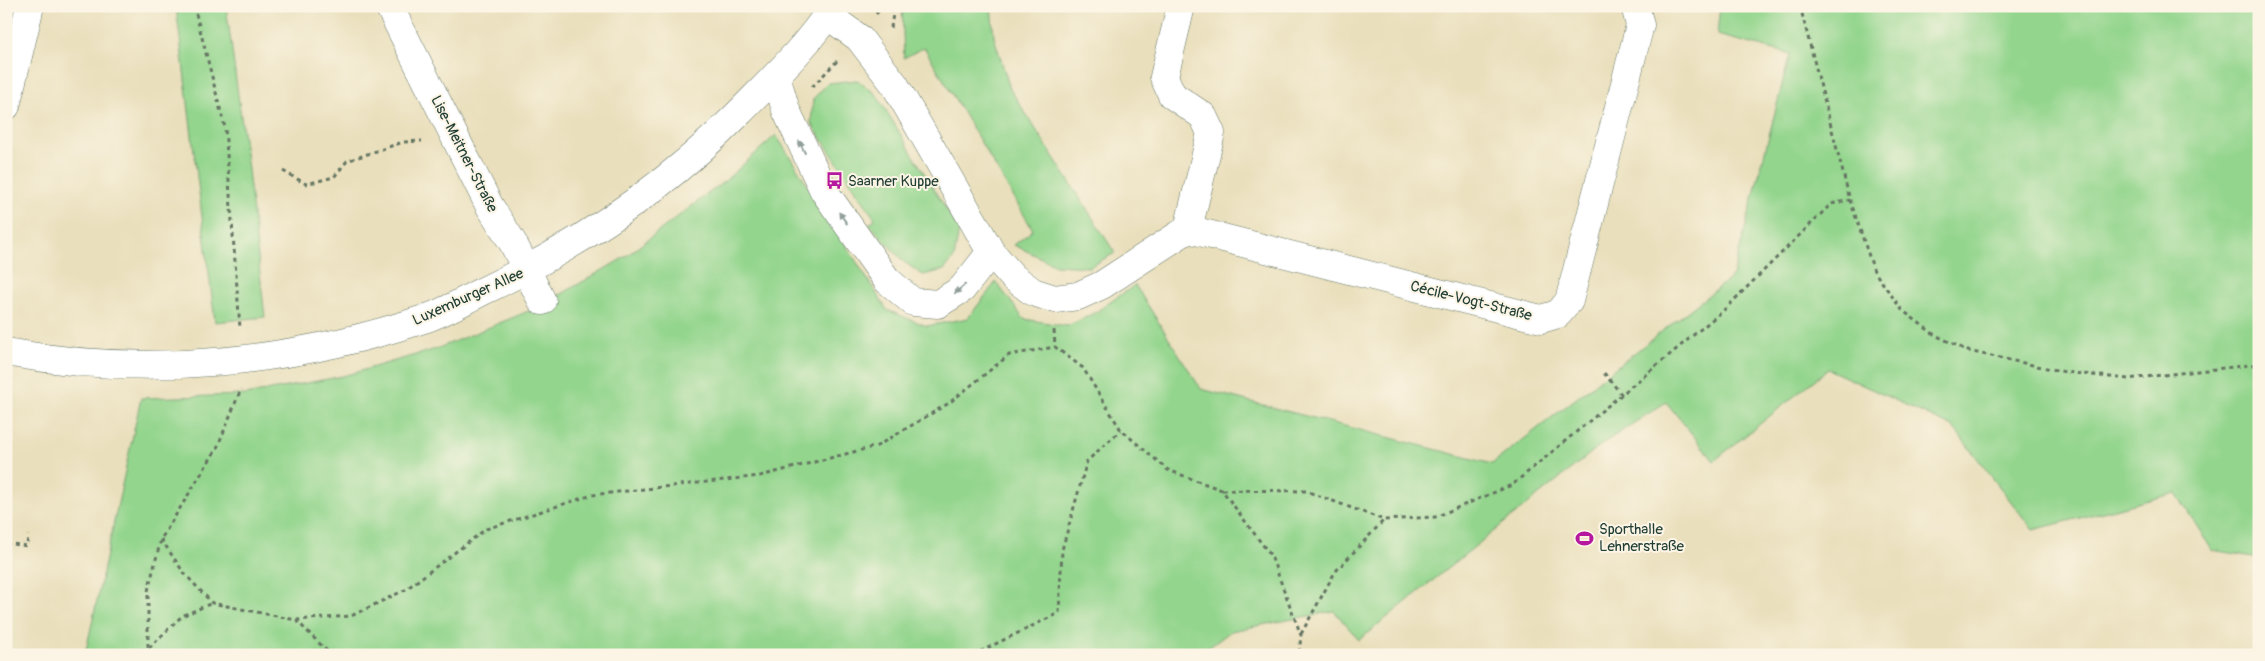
<svg xmlns="http://www.w3.org/2000/svg" width="2265" height="661" font-family="Pangolin,sans-serif">
  <style>
    .green { fill: #93d58d; stroke: #598960 }
    .lines { fill: none; stroke-linecap: round; stroke-linejoin: round }
    .minor-casing { stroke: #667664; stroke-width: 29 }
    .path { stroke: #667664; stroke-width: 3; stroke-dasharray: 4 4; stroke-linecap: butt }
    .minor { stroke: #fff; stroke-width: 28 }
    .oneway { fill: #8f9e9a }
    .labels { text-anchor: middle; dominant-baseline: central; stroke-width: 4; stroke-linejoin: round; paint-order: stroke }
    .street-label { font-size: 15px; fill: #1f3d34; stroke: #fcf5e5 }
    .poi-label { font-size: 15px; fill: #1f3d34; stroke: #fcf5e5; text-anchor: start }
  </style>
  <rect width="100%" height="100%" fill="#fcf5e5"/>
  <filter id="ink" filterUnits="userSpaceOnUse"><feTurbulence type="fractalNoise" baseFrequency=".02" numOctaves="2"/><feDisplacementMap in="SourceGraphic" scale="10" xChannelSelector="R" yChannelSelector="G"/><feConvolveMatrix kernelMatrix="1 2 1 2 8 2 1 2 1" color-interpolation-filters="sRGB"/></filter>
  <filter id="wash" filterUnits="userSpaceOnUse"><feTurbulence type="fractalNoise" baseFrequency=".0096" numOctaves="4" result="noise"/><feDisplacementMap in="SourceGraphic" scale="20" xChannelSelector="R" yChannelSelector="G"/><feGaussianBlur stdDeviation="1.12" result="paint"/><feColorMatrix in="noise" values="0 0 0 0 0 0 0 0 0 0 0 0 0 0 0 0 0 1.4 0 .05"/><feComposite in="paint" operator="in"/></filter>
  <g filter="url(#wash)">
    <rect width="100%" height="100%" fill="#e9dfbc"/>
    <!-- green -->
    <path class="green" d="M176,6H226L247,161L265,317L215,322Z
      M902,6H991L994,37L1010,89L1115,253L1089,267L1056,265L1014,245L1033,230L924,47L904,58Z
      M1720,6H2259V558L2212,550L2176,493L2033,530L1953,427L1828,369L1714,461L1666,402L1602,444L1359,640L1334,611L1231,631L1199,655H85L141,398L245,395L343,376L436,349L541,306L625,257L726,180L776,135L887,310L927,326L968,318L996,282L1024,319L1067,326L1093,314L1135,285L1201,389L1492,464L1733,276L1790,54L1717,35Z
      M857,80L876,94L959,230L954,258L944,270L923,275L904,262L869,224L875,219L811,123L813,99L828,83Z"/>
  </g>
  <g filter="url(#ink)">
    <g class="lines">
      <defs>
        <path id="minor" d="M389,6L489,205L513,243L542,301
          M827,15L859,38L895,85L991,252L1013,277L1033,292L1055,299L1078,296L1102,285L1188,229L1211,133L1203,116L1172,95L1164,77L1181,6
          M776,76L786,110L824,191L887,280L913,302L938,304L962,289L991,252
          M6,106L30,6
          M1188,229L1541,319L1558,314L1569,301L1640,25L1635,6
          M6,352C146,378 293,363 427,318C447,311 465,300 483,291C578,246 665,188 739,113C771,80 808,46 833,6"/>
      </defs>
      <!-- minor casing -->
      <use href="#minor" class="minor-casing"/>
      <!-- path -->
      <path class="path" d="M194,6L225,128L240,328
        M1800,6L1850,200L1874,271L1902,310L1935,335L1968,351L2065,372L2128,379L2259,364
        M876,14L882,6
        M891,28L894,6
        M812,87L837,61
        M283,171L306,184L334,177L347,161L403,142L422,141
        M1054,330L1055,347
        M1604,373L1622,395
        M1222,490L1306,491L1384,520L1435,517L1512,485L1725,309L1831,204L1850,200
        M161,539L184,573L212,603L296,620L351,616L405,590L486,529L592,495L760,476L877,446L949,403L1009,355L1055,347L1083,368L1121,430L1168,470L1222,490L1271,556L1301,635L1299,655
        M6,543L27,546L28,535
        M296,620L331,655
        M1301,634L1335,572L1384,520
        M149,648L182,616L212,603
        M148,655V591L161,539L217,448L241,389
        M973,655L1059,613L1062,550L1087,461L1121,430"/>
      <!-- minor -->
      <use href="#minor" class="minor"/>
    </g>
    <!-- one-way arrows -->
    <defs><path id="oneway-solid" d="M-6-.8H1V-3.2L6.5 0L1 3.2V.8H-6Z" transform="scale(1.25)"/></defs>
    <g class="oneway">
      <use href="#oneway-solid" transform="translate(802 147) rotate(-116)"/>
      <use href="#oneway-solid" transform="translate(843 218) rotate(-125)"/>
      <use href="#oneway-solid" transform="translate(960 289) rotate(139)"/>
    </g>
  </g>
  <!-- icons -->
  <defs>
    <symbol id="bus-bare" viewBox="-9 -9 18 18"><path d="M-5-6H5V4H4V6H2V4H-2V6H-4V4H-5ZM-3.5-4V0h7V-4ZM-3.5 1.2v1.5H-2V1.2ZM2 1.2v1.5H3.5V1.2Z" fill="#b5179e" stroke="#fcf5e5" stroke-width="2.5" paint-order="stroke"/></symbol>
    <symbol id="stadium-bare" viewBox="-9 -9 18 18"><path d="M0-5a6.5 5 0 1 0 0 10a6.5 5 0 1 0 0-10ZM-3.5-1.8h7v3.6h-7Z" fill="#b5179e" stroke="#fcf5e5" stroke-width="2.5" paint-order="stroke"/></symbol>
  </defs>
  <g fill-rule="evenodd">
    <use href="#bus-bare" x="822" y="168" width="25" height="25"/>
    <use href="#stadium-bare" x="1572" y="526" width="25" height="25"/>
  </g>
  <g class="labels">
    <!-- street labels -->
    <g class="street-label">
      <text transform="translate(464 154) rotate(63)">Lise-Meitner-Straße</text>
      <text transform="translate(468 297) rotate(-24)">Luxemburger Allee</text>
      <text transform="translate(1471 301) rotate(14)">Cécile-Vogt-Straße</text>
    </g>
    <!-- poi labels -->
    <g class="poi-label">
      <text x="848" y="181">Saarner Kuppe</text>
      <text x="1599" y="529">Sporthalle<tspan x="1599" dy="17">Lehnerstraße</tspan></text>
    </g>
  </g>
  <!-- margin -->
  <rect width="2265" height="661" fill="none" stroke="#fcf5e5" stroke-width="25"/>
</svg>
